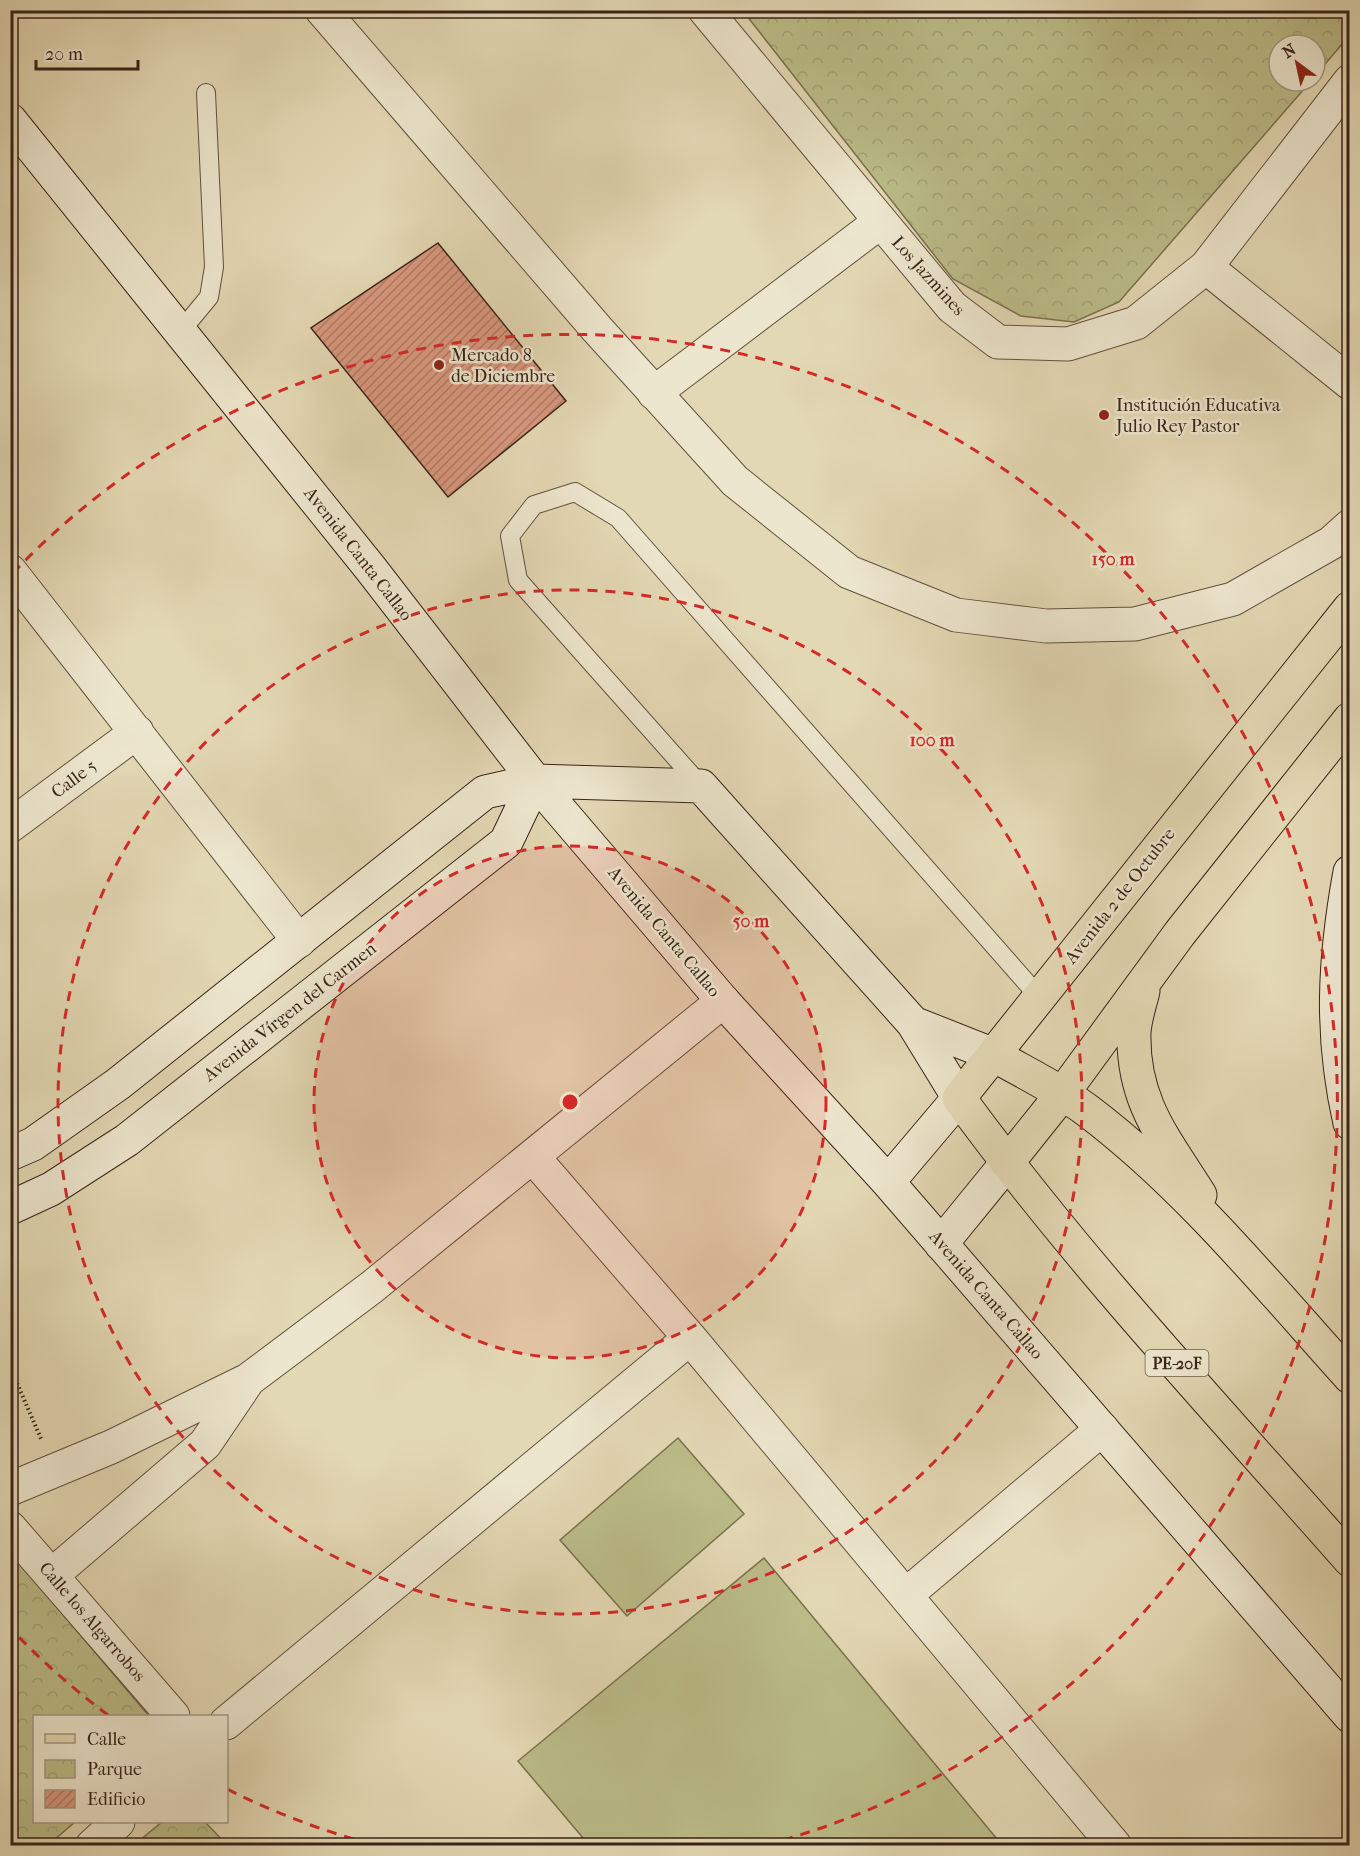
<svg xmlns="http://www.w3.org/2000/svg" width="1360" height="1856" font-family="'IM FELL French Canon',serif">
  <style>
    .grass { fill: #bbbc88; stroke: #7a7050; stroke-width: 1.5 }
    .park { fill: url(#park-crowns); stroke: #7a7050; stroke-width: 1.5 }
    .building { fill: url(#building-hatch); stroke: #382318; stroke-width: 1.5 }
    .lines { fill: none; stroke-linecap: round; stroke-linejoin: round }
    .lane-casing { stroke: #63503f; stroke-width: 20 }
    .street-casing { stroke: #63503f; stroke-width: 35 }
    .secondary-casing { stroke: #382318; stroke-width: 35 }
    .primary-casing { stroke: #382318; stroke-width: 35 }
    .path { stroke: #382318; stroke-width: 4; stroke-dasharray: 1.5 3; stroke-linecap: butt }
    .lane { stroke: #ede6ce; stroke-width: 18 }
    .street { stroke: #ede6ce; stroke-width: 33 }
    .secondary { stroke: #ede6ce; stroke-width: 33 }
    .primary { stroke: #e3d8b4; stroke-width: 33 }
    .ring { fill: none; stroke: #d62828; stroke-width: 3; stroke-dasharray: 10 8 }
    .poi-dot { fill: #8f2418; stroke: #ede6ce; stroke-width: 2 }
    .labels { text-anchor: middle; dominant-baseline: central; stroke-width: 5; stroke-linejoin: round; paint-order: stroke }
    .shield { fill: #ede6ce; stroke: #6e5e4f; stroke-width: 1.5 }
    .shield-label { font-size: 16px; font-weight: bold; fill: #382318 }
    .street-label { font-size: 18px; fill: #382318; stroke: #ede6ce }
    .poi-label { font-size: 18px; fill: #382318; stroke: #ede6ce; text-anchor: start }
    .centre { fill: #d62828; stroke: #ede6ce; stroke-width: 3 }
    .ring-label { font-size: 18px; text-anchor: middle; font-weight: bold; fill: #d62828; stroke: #ede6ce; stroke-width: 5; stroke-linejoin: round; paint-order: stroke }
  </style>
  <defs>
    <pattern id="park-crowns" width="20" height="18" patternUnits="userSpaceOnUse" patternTransform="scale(1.5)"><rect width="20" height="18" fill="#bbbc88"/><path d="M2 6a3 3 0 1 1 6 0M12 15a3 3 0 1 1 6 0" fill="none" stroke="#a2a175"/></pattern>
    <pattern id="building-hatch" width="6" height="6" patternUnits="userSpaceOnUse" patternTransform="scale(1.5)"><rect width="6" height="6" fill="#d9977e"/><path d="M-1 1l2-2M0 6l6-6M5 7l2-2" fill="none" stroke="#b17b66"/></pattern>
  </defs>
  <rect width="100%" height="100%" fill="#e3d8b4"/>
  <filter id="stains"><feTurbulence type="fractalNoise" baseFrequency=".00333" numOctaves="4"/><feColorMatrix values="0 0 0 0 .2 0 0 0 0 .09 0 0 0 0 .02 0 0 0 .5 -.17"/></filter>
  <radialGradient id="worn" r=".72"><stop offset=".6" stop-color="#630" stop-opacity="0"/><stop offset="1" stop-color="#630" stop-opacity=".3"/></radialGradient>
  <!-- grass -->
  <path class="grass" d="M678,1438L744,1514L627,1616L560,1540Z
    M764,1558L1002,1845H589L518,1761Z"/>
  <!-- park -->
  <path class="park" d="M1349,10V36L1315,76V45H1279V81H1311L1119,302L1074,322L1021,316L953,279L743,11Z
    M10,1552L149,1716H34V1822H75L48,1845H11Z
    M162,1822H205L227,1845H134Z"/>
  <!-- building -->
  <path class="building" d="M438,243L566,401L448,497L311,328Z"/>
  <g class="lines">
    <defs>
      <path id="lane" d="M180,332L209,297L214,267L206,93
        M701,786L518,580L510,536L534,505L575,492L618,518L1040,998"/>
      <path id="street" d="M322,10L597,329L735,481L849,572L956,615L1046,626L1135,624L1233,599L1331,543L1350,526
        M705,10L952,307L998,342L1068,344L1136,323L1206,267L1350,81
        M1206,267L1350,383
        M654,393L880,222
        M10,571L299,941
        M10,826L137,732
        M533,1157L690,1338L1115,1846
        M10,1489L111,1447L248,1380L372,1287L723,1001
        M10,1528L173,1716
        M52,1575L205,1444L247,1382
        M906,1595L1102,1429
        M226,1723L690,1338
        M92,1846L118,1822"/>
      <path id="secondary" d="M10,120L371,569L535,781L723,1001L888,1182L1350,1716
        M1350,872C1334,960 1330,1035 1350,1123
        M913,1023L994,1055
        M10,1154L33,1144L118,1084L485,792L535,781L701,786L913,1023L959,1098L888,1182
        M10,1208L51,1189L127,1140L506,842L535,781
        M941,1244L1007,1163"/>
      <path id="primary" d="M1350,608L959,1098C1078,1261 1217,1409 1350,1560
        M1143,991C1140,1004 1135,1018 1134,1032C1132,1102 1165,1139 1200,1195
        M994,1055C1025,1073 1059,1089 1088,1111C1187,1186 1267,1285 1350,1377
        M1007,1163L1063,1093L1180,933L1350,719"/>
    </defs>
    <!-- lane casing -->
    <use href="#lane" class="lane-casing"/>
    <!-- street casing -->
    <use href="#street" class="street-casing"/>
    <!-- secondary casing -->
    <use href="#secondary" class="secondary-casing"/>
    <!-- primary casing -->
    <use href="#primary" class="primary-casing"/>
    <!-- path -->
    <path class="path" d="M10,1367L42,1441"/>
    <!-- lane -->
    <use href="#lane" class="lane"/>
    <!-- street -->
    <use href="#street" class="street"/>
    <!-- secondary -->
    <use href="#secondary" class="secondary"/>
    <!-- primary -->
    <use href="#primary" class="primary"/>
  </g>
  <!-- distance rings -->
  <circle cx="570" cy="1102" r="256" fill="#d62828" fill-opacity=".12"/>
  <g class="ring">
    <circle cx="570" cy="1102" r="256"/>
    <circle cx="570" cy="1102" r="512"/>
    <path d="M371 1844A768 768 0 0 1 227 1789M108 1715A768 768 0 0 1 13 1631M13 573A768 768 0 1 1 769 1844"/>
  </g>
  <!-- markers -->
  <g class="poi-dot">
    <circle cx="439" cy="365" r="6"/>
    <circle cx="1104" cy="415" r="6"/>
  </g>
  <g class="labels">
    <!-- shield labels -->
    <rect class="shield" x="1145.5" y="1350" width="63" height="26" rx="4.5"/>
    <g class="shield-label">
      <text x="1177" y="1363">PE-20F</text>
    </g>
    <!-- street labels -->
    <g class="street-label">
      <text transform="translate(928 276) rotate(48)">Los Jazmines</text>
      <text transform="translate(358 554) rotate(52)">Avenida Canta Callao</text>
      <text transform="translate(74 779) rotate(-37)">Calle 5</text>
      <text transform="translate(1120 896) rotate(-52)">Avenida 2 de Octubre</text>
      <text transform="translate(664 932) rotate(50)">Avenida Canta Callao</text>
      <text transform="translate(290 1012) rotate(-38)">Avenida Vírgen del Carmen</text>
      <text transform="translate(986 1295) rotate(49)">Avenida Canta Callao</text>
      <text transform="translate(92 1622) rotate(49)">Calle los Algarrobos</text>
    </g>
    <!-- poi labels -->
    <g class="poi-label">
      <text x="451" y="355">Mercado 8<tspan x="451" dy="21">de Diciembre</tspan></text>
      <text x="1116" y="405">Institución Educativa<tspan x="1116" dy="21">Julio Rey Pastor</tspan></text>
    </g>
  </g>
  <circle cx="570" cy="1102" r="9" class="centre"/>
  <g class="ring-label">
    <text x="1113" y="565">150 m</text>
    <text x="932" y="746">100 m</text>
    <text x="751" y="927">50 m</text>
  </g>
  <!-- margin -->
  <rect width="1360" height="1856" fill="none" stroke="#e3d8b4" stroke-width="36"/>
  <rect x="12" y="12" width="1336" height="1832" fill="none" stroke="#382318" stroke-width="3"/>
  <rect x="18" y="18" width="1324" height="1820" fill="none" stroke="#382318" stroke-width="1.5"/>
  <!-- legend -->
  <rect x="33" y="1715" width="195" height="108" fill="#ede6ce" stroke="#a59885" stroke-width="1.5"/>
  <rect x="45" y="1734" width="30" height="9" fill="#e3d8b4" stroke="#a59885" stroke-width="1.5"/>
  <text x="87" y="1745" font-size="18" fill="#382318">Calle</text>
  <rect x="45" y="1760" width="30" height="18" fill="url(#park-crowns)" stroke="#a59885" stroke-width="1.5"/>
  <text x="87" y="1775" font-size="18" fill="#382318">Parque</text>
  <rect x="45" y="1790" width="30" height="18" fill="url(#building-hatch)" stroke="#a59885" stroke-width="1.5"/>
  <text x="87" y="1805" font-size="18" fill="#382318">Edificio</text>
  <!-- north arrow -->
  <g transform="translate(1297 63) rotate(327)"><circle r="28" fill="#ede6ce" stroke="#a59885" stroke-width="1.5"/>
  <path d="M0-4.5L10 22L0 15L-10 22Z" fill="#8f2418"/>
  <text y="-9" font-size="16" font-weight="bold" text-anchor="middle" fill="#382318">N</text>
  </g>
  <!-- scale -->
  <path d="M36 60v9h102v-9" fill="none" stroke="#382318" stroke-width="3"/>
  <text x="45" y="60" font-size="18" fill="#382318" stroke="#ede6ce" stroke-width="4.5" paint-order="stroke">20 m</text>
  <rect width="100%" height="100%" filter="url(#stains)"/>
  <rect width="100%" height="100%" fill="url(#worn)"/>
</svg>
